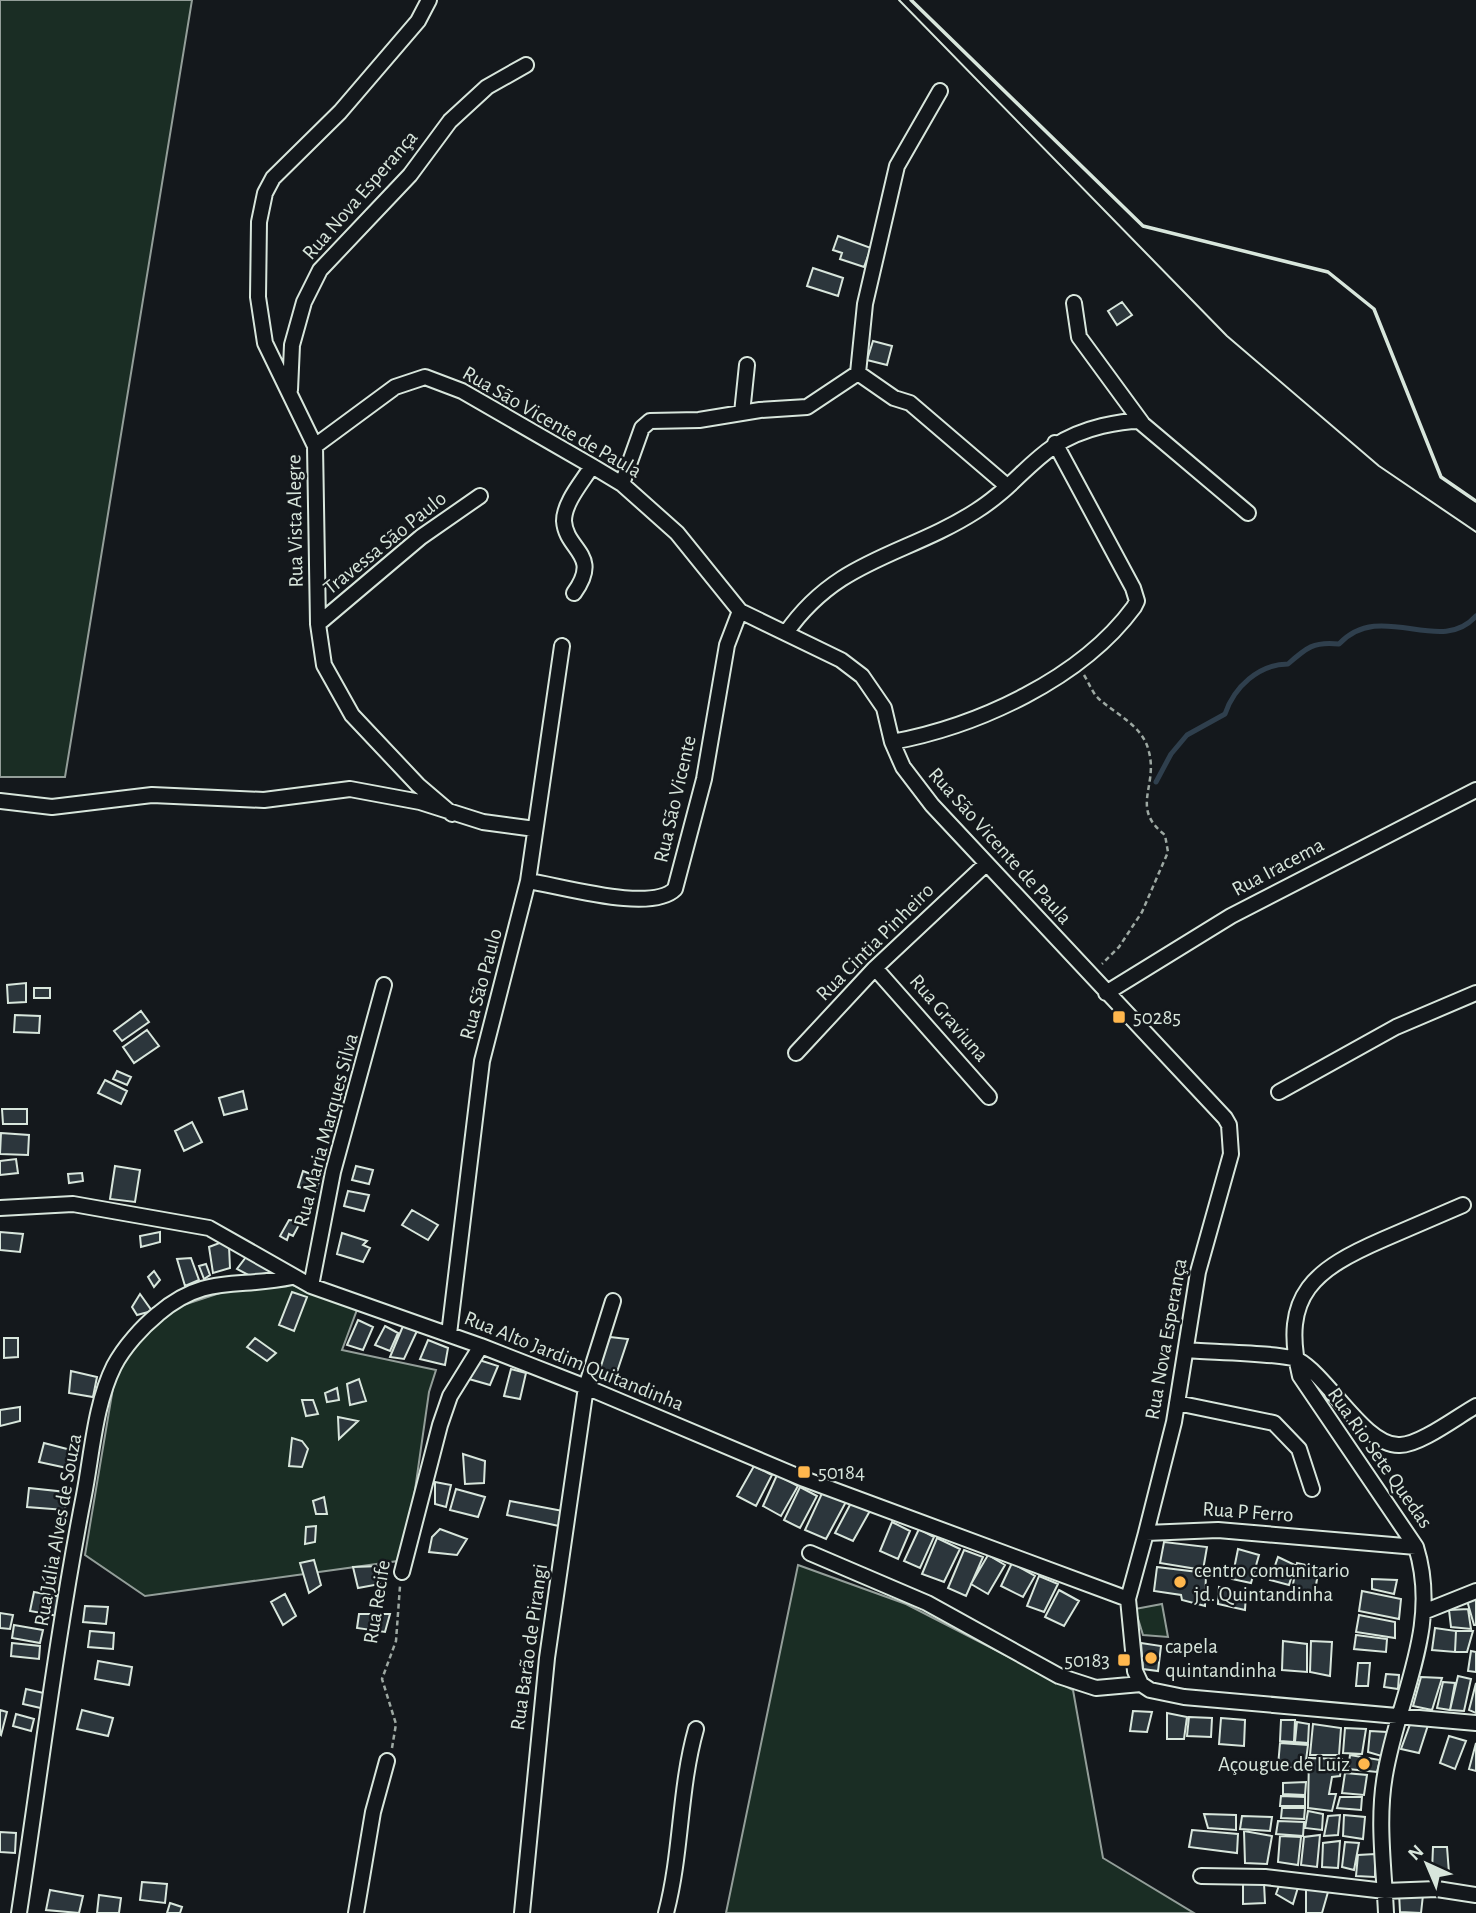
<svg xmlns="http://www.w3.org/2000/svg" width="1476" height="1913" font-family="'Alegreya Sans',sans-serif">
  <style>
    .green { fill: #1a2d24; stroke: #939e99; stroke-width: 2 }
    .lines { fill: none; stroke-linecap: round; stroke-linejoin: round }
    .stream { stroke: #2f3f4d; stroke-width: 5 }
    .building { fill: #2c363c; stroke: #d8e6dc; stroke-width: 2 }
    .street-casing { stroke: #d8e6dc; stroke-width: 18 }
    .path { stroke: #9da8a2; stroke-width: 2.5; stroke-dasharray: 5 3.5; stroke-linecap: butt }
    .street { stroke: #14181c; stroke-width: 14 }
    .tram { stroke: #d8e6dc; stroke-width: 2 }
    .wall { stroke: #d8e6dc; stroke-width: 3.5 }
    .poi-dot { fill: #ffb74d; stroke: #14181c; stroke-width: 2.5 }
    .labels { text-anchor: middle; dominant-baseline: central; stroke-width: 5; stroke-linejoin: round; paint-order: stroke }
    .street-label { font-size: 21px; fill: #d8e6dc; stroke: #14181c }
    .poi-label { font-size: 21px; fill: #d8e6dc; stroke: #14181c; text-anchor: start }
  </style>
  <rect width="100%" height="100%" fill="#14181c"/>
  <!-- green -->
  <path class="green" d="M0,0H192L65,777H0Z
    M286,1283L358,1307L342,1350L436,1370L429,1392L405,1560L145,1596L85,1555L117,1364L162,1312L235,1288Z
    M798,1565L906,1604L1073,1690L1103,1858L1194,1913H726Z
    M1162,1604L1168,1637L1143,1635L1135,1609Z"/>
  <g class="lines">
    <!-- stream -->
    <path class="stream" d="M1156,782L1171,754L1187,735L1225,714C1234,687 1259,664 1288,664C1306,648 1314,641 1339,644C1381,599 1440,657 1476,616"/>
  </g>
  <!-- building -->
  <path class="building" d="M838,236L871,248L864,267L840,259L842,253L833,250Z
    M813,268L843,278L838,296L807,286Z
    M1122,302L1132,315L1117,325L1108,311Z
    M873,341L892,346L887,365L867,360Z
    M26,983V1002L8,1003L7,985Z
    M34,988H50V998H34Z
    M141,1011L149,1022L122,1041L114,1031Z
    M15,1015L40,1016L39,1033L14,1032Z
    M147,1030L159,1046L134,1063L123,1047Z
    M117,1071L131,1077L127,1085L113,1079Z
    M105,1080L127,1091L121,1104L98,1093Z
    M243,1091L247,1109L224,1115L219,1098Z
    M2,1109H27V1124H3Z
    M192,1122L202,1142L184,1151L175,1131Z
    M1,1133L29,1135L28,1155L0,1154Z
    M16,1159L18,1173L0,1175V1161Z
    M115,1166L140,1170L135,1202L110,1199Z
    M356,1166L373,1170L369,1184L352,1180Z
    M303,1171L321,1178L315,1191L298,1187Z
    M82,1173L83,1181L69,1183L68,1174Z
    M348,1191L369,1195L364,1211L344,1206Z
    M412,1210L438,1225L428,1240L402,1225Z
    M289,1220L301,1221L293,1236L289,1234L287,1240L280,1236Z
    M0,1232L23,1234L20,1252L0,1250Z
    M160,1232V1242L141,1247L140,1236Z
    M342,1233L367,1241L363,1245L370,1248L363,1262L337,1254Z
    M222,1242L229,1246L230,1268L213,1273L209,1247Z
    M249,1253L278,1272L260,1281L237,1269Z
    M191,1258L199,1280L185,1286L177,1259Z
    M206,1264L210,1275L204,1279L199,1266Z
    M154,1271L160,1280L154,1287L148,1277Z
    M292,1292L307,1297L294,1331L279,1325Z
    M140,1294L152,1311L137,1315L132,1307Z
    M358,1320L373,1327L363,1350L347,1345Z
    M385,1326L398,1333L390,1351L375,1345Z
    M403,1326L417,1331L404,1359L390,1357Z
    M610,1337L628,1339L615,1378L597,1371Z
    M4,1338H18V1357L4,1358Z
    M255,1338L276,1353L267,1361L247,1347Z
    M428,1340L448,1348L445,1365L420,1359Z
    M476,1359L498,1366L490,1385L469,1379Z
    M511,1369L526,1373L520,1399L504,1396Z
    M71,1371L97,1377L93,1397L69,1393Z
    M359,1379L366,1401L350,1405L347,1384Z
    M337,1388L339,1400L327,1402L325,1393Z
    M302,1400H313L318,1414L306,1416Z
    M20,1407V1421L0,1426V1410Z
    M338,1417L358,1421L339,1439Z
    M292,1438L302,1441L308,1449L302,1467L289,1466Z
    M44,1443L71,1450L67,1468L39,1462Z
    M463,1454L485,1461L484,1483L465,1484Z
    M754,1466L772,1475L756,1506L737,1496Z
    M777,1475L798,1486L781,1516L763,1506Z
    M435,1482L451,1485L446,1507L435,1504Z
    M800,1487L817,1496L800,1528L784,1520Z
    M29,1488L66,1492L65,1510L27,1507Z
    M456,1489L485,1497L478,1517L450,1510Z
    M824,1489L847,1500L826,1539L805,1530Z
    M324,1497L327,1514H316L313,1501Z
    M510,1501L563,1511L559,1526L507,1515Z
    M851,1503L871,1509L853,1541L835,1533Z
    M892,1522L910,1531L898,1559L880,1551Z
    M316,1526L315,1542L305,1544L306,1527Z
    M440,1529L467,1539L457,1555L429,1552L432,1537Z
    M919,1529L934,1537L920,1568L904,1561Z
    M937,1538L960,1549L944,1582L922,1574Z
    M1164,1542L1207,1547L1203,1570L1160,1563Z
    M1238,1549L1259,1555L1251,1583L1232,1579Z
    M964,1550L983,1557L966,1596L948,1588Z
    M988,1555L1005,1565L988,1594L971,1584Z
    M1278,1557L1295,1565L1289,1585L1270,1580Z
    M314,1560L321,1585L309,1593L300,1563Z
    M1012,1563L1035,1576L1023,1597L1001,1586Z
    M1297,1563L1319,1568L1313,1602L1291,1595Z
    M381,1566L380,1584L358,1588L353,1567Z
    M1157,1567L1206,1573L1205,1606L1182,1600L1181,1595L1154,1591Z
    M1039,1576L1058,1584L1044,1612L1027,1606Z
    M1372,1579L1397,1580L1394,1594L1372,1589Z
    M1219,1587L1246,1593L1245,1610L1218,1604Z
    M1059,1590L1079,1601L1064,1626L1045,1617Z
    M1362,1591L1401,1599L1399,1619L1359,1611Z
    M34,1592L62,1597L58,1616L30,1611Z
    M1476,1593V1625H1474L1466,1597Z
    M285,1594L296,1616L283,1625L271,1602Z
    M85,1606L108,1607L106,1624L83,1622Z
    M1468,1609L1471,1629L1451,1627L1449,1610Z
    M0,1613L13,1615L10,1629L0,1628Z
    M359,1614H390L385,1632L357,1628Z
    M1359,1615L1395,1622V1638L1356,1632Z
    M14,1625L43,1630L40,1643L12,1638Z
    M1435,1628L1456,1631L1455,1652L1432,1650Z
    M90,1631L114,1633L113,1649L88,1647Z
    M1456,1631H1473L1467,1652H1455Z
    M1356,1635L1387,1639L1386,1652L1354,1649Z
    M1283,1641L1307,1644V1672L1282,1670Z
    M1311,1641L1332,1642L1330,1676L1310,1672Z
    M12,1643L40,1646L39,1659L11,1656Z
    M1141,1643L1161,1646L1158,1671L1143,1669Z
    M1471,1651L1476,1652V1672L1468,1671Z
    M98,1661L132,1667L129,1685L95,1679Z
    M1358,1663H1370L1368,1686H1356Z
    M1386,1674L1399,1675L1398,1689L1384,1687Z
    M1458,1676L1471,1679L1464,1711L1450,1710Z
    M1421,1677L1442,1678L1432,1710L1413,1706Z
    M1443,1682L1455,1683L1450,1710L1437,1708Z
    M1476,1683V1713L1469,1710Z
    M26,1689L48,1694L45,1709L23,1704Z
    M0,1710L7,1712L1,1735L0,1734Z
    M82,1710L113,1718L108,1736L77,1729Z
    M1133,1711L1152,1712L1147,1732L1130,1731Z
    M1167,1713L1187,1717L1184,1739H1167Z
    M16,1714L34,1719L31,1731L13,1726Z
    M1189,1717L1212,1718L1211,1737L1187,1736Z
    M1221,1718L1245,1720L1244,1746L1219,1744Z
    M1412,1719L1429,1722L1419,1753L1401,1749Z
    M1281,1720H1295L1294,1742L1280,1741Z
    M1297,1722L1309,1724L1308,1743L1295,1742Z
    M1313,1724L1341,1728L1339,1755H1310Z
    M1345,1728L1366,1729L1362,1754L1343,1753Z
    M1370,1731L1387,1732L1385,1757L1368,1752Z
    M1449,1736L1466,1741L1455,1769L1440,1763Z
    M1280,1743L1308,1745L1305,1768L1278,1766Z
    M1476,1743V1771L1469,1769Z
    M1350,1755L1380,1760L1377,1772L1348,1769Z
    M1309,1758L1342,1759L1340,1776L1332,1777L1329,1794H1336L1332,1811L1308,1808Z
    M1345,1773L1367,1775L1364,1795L1342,1793Z
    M1306,1782L1305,1795L1283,1794V1783Z
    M1281,1796L1305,1797V1806H1280Z
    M1340,1797H1362L1361,1810L1337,1808Z
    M1282,1808H1305L1304,1819L1281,1818Z
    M1308,1811L1323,1814L1322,1830L1305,1828Z
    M1204,1814L1236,1815V1830L1208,1828Z
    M1340,1815L1338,1835L1324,1836L1328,1816Z
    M1344,1815L1365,1817L1363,1839L1343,1836Z
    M1242,1816L1272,1817L1270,1831L1240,1829Z
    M1278,1821L1304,1822L1303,1836L1276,1834Z
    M1192,1830L1238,1834L1237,1853L1189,1847Z
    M1244,1831L1272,1836L1267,1864L1245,1863Z
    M0,1832L16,1833L15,1853L0,1852Z
    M1320,1835L1317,1867L1301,1865L1304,1837Z
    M1280,1836L1301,1837L1298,1865L1278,1862Z
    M1340,1841L1338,1868L1322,1867L1323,1843Z
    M1345,1842L1359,1843L1354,1870L1342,1867Z
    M1433,1847H1447L1449,1873L1432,1871Z
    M1375,1854V1877L1356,1876L1358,1855Z
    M1281,1880L1299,1884L1293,1904L1276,1894Z
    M142,1882L167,1884L165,1903L140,1900Z
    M1243,1883H1264L1265,1903L1243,1904Z
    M1306,1889L1328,1892L1322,1913H1306Z
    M50,1890L83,1896L79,1913L46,1910Z
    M1399,1893L1423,1895L1421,1913L1400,1912Z
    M99,1895L121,1898L119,1913H97Z
    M170,1903L182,1907L180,1913H167Z"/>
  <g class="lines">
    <defs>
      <path id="street" d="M429,0L418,21L340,112L273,178L265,193L259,222L258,297L265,343L315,446L318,624L324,665L352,715L418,785L452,814
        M1074,303L1079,337L1142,423
        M858,373L894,398L910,403L1007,486
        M290,390L292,345L304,302L320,270L410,175L450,121L487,87L526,65
        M742,413L747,365
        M315,446L395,387L425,377L462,391L592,466L622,484L677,533L740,611L841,660L862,676L884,708L892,742L903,767L932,805L1225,1118L1229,1125L1231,1154L1198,1272L1174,1422L1146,1533
        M622,484L642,428L650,421L699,420L760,410L807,407L858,373L865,304L897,166L940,91
        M574,593C602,554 566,551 564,521C564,502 583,481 592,466
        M318,624L421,537L480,496
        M786,633C838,558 906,556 976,511C1027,479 1036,442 1102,426C1115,423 1126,421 1139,421L1248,513
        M892,742C978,726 1081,679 1134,607L1137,601L1133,588L1055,443
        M0,801L52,807L152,795L264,800L350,789L420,802L483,822L535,829
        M528,881C562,886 651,913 675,889L704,779L727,645L740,611
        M875,968L989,1097
        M1106,993L1231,916L1476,790
        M796,1053L875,968L986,864
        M1279,1092L1396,1027L1476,993
        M0,1208L73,1204L209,1228L311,1286L481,1346L586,1387L804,1479L1128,1599
        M311,1286L333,1172L384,985
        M449,1334L482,1061L528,881L562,646
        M1186,1350C1206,1352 1285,1353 1298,1360C1329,1377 1365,1447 1400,1445C1420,1445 1458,1416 1476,1406
        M1177,1403L1274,1423L1299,1449L1312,1489
        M1416,1547L1218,1530L1146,1533L1128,1599L1135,1671L1141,1684L1150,1690L1184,1697L1476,1723
        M810,1553L927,1603L1059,1676L1096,1688L1141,1684
        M402,1572L440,1425L450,1396L481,1346
        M1426,1611L1476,1591
        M1201,1876L1265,1877L1385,1891L1437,1889L1476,1895
        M19,1913C40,1774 57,1633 84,1495C92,1454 95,1404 114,1366C124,1347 142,1327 158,1314C206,1273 238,1289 292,1277
        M356,1913L373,1812L387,1761
        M522,1913L547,1658L586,1387L613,1301
        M666,1913C682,1852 679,1789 696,1729
        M1386,1913C1384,1868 1377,1820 1385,1775C1398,1697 1441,1627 1416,1547L1300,1376C1280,1294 1315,1269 1384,1239C1410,1228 1437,1216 1463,1205"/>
    </defs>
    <!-- street casing -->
    <use href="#street" class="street-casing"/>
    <!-- path -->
    <path class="path" d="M1084,675C1089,683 1092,692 1098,698C1116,715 1143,725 1149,752C1158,787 1130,808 1165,835L1168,852L1142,912L1119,947L1102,964
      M392,1748L396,1724L382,1679L396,1641L400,1586"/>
    <!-- street -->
    <use href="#street" class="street"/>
    <!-- tram -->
    <path class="tram" d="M899,0L1227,336L1379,466L1476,532"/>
    <!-- wall -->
    <path class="wall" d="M911,0L1143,226L1328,272L1374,309L1441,477L1476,501"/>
  </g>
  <!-- markers -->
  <g class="poi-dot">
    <rect x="1112" y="1010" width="14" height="14" rx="3.5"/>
    <rect x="797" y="1465" width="14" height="14" rx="3.5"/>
    <circle cx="1180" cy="1582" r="7"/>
    <circle cx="1151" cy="1658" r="7"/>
    <rect x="1117" y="1653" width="14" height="14" rx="3.5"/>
    <circle cx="1364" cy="1764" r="7"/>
  </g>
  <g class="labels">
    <!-- street labels -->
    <g class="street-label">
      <text transform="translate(360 195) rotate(-49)">Rua Nova Esperança</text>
      <text transform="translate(552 422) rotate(30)">Rua São Vicente de Paula</text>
      <text transform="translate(295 521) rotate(-91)">Rua Vista Alegre</text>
      <text transform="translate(385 543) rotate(-39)">Travessa São Paulo</text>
      <text transform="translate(675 799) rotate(-77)">Rua São Vicente</text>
      <text transform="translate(1000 846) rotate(48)">Rua São Vicente de Paula</text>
      <text transform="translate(1278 867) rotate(-28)">Rua Iracema</text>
      <text transform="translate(875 942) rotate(-45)">Rua Cintia Pinheiro</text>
      <text transform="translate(481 984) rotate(-75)">Rua São Paulo</text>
      <text transform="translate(949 1018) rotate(49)">Rua Graviuna</text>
      <text transform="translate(326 1130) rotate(-75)">Rua Maria Marques Silva</text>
      <text transform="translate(1166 1339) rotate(-80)">Rua Nova Esperança</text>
      <text transform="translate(574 1361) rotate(22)">Rua Alto Jardim Quitandinha</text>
      <text transform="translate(1380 1458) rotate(55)">Rua Rio Sete Quedas</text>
      <text transform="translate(1248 1512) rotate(4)">Rua P Ferro</text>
      <text transform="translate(58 1530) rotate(-80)">Rua Júlia Alves de Souza</text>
      <text transform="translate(377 1602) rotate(-81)">Rua Recife</text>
      <text transform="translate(529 1647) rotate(-82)">Rua Barão de Pirangi</text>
    </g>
    <!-- poi labels -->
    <g class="poi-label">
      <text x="1133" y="1017">50285</text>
      <text x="818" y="1472">50184</text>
      <text x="1194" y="1570">centro comunitario<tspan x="1194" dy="24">jd. Quintandinha</tspan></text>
      <text x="1165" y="1646">capela<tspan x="1165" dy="24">quintandinha</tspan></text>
      <text x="1110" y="1660" text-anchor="end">50183</text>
      <text x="1350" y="1764" text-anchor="end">Açougue de Luiz</text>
    </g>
  </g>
  <!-- north arrow -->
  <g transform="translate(1427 1864) rotate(316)" stroke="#14181c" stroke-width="5" paint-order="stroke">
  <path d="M0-5L12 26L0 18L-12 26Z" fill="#d8e6dc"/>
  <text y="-10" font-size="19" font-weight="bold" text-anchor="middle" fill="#d8e6dc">N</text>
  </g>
</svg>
